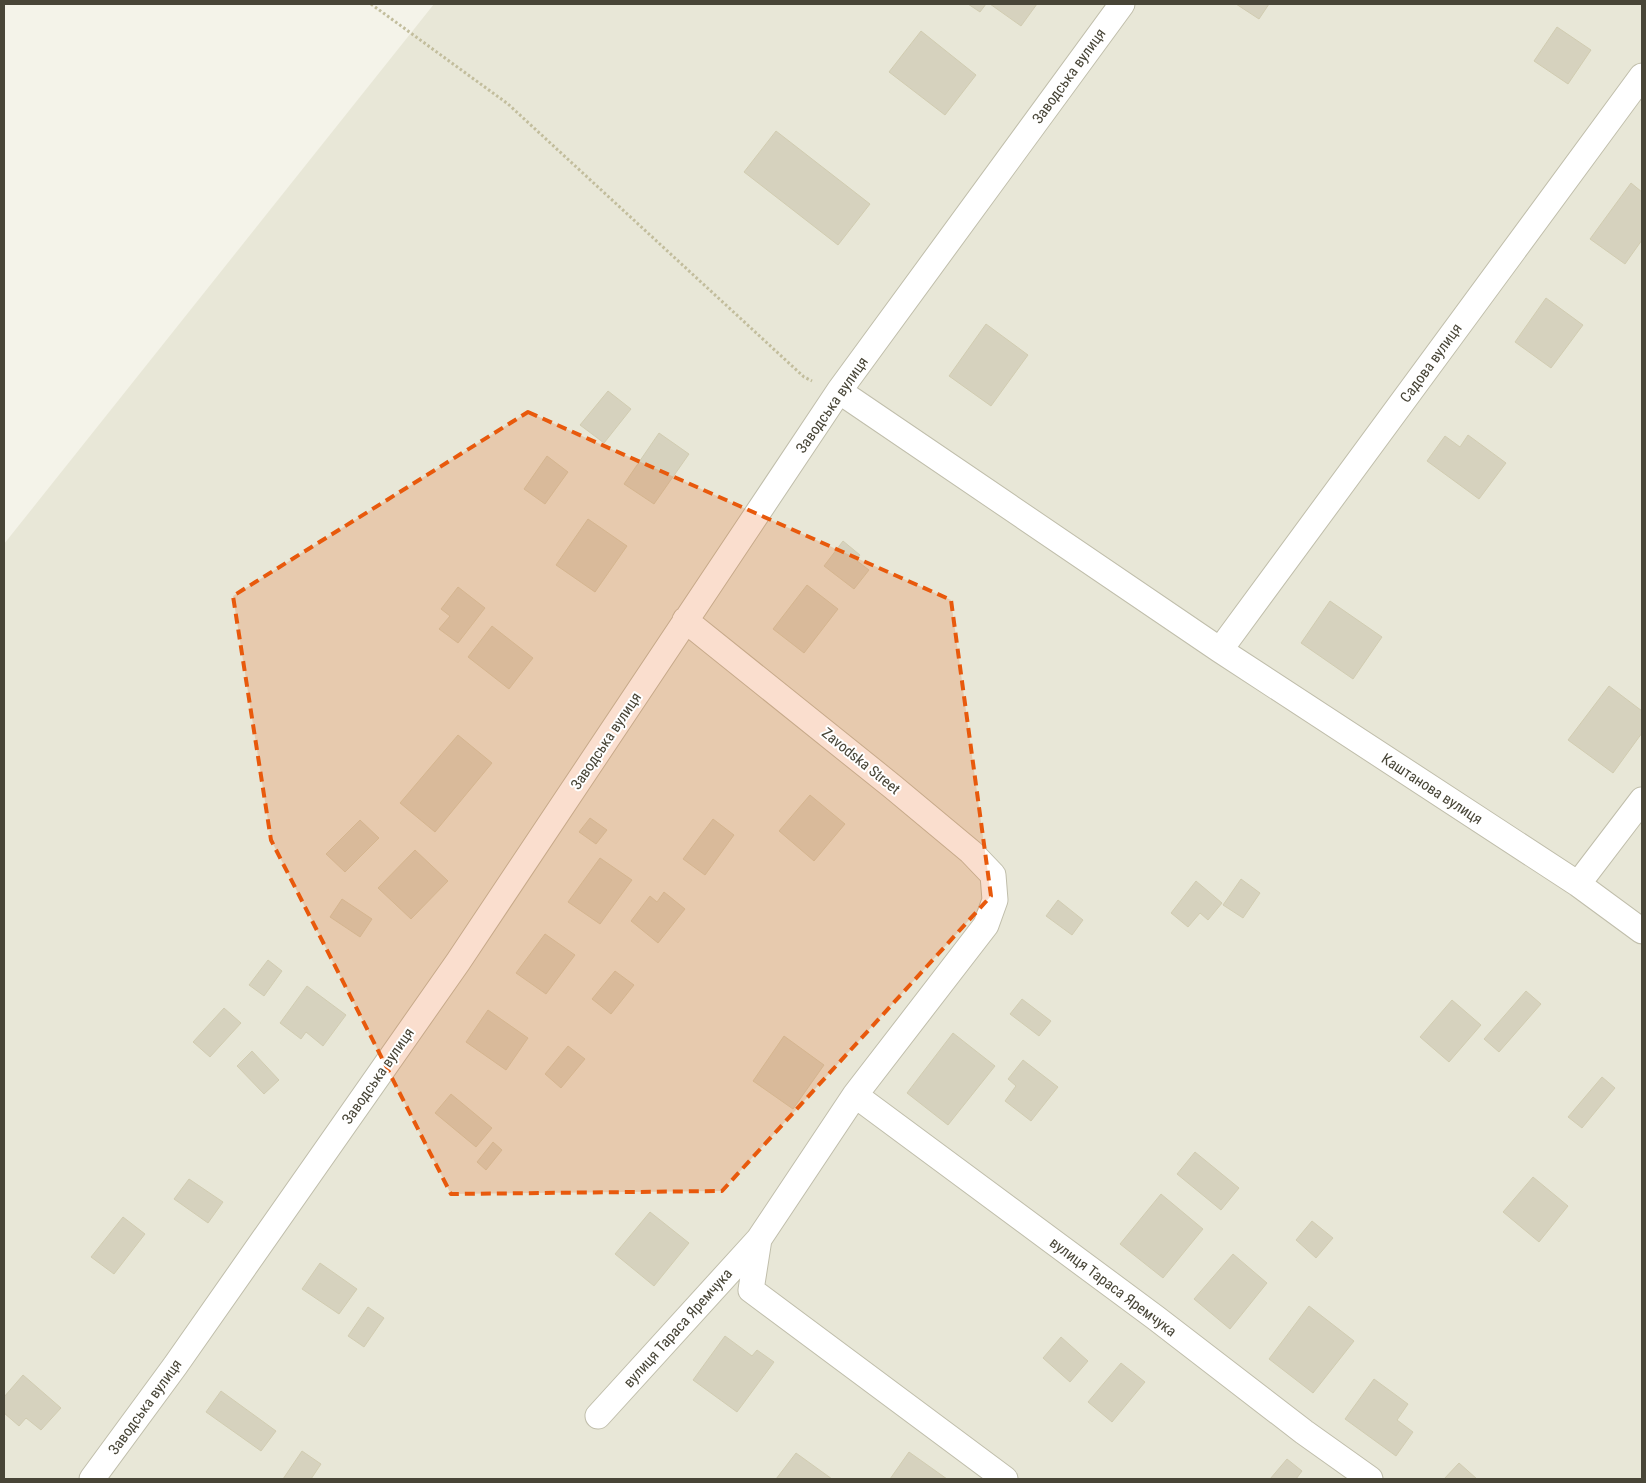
<svg xmlns="http://www.w3.org/2000/svg" width="1646" height="1483" font-family="'Roboto Condensed',sans-serif">
  <style>
    .residential { fill: #e8e7d7 }
    .building { fill: #d6d2be; stroke: #d1ccb1 }
    .lines { fill: none; stroke-linecap: round; stroke-linejoin: round }
    .minor-casing { stroke: #c0beab; stroke-width: 27 }
    .path { stroke: #c2bd9c; stroke-width: 3; stroke-dasharray: 2.5 2.5; stroke-linecap: butt }
    .minor { stroke: #fff; stroke-width: 25 }
    .marked { fill: #e8590c; fill-opacity: 0.2; stroke: #e8590c; stroke-width: 4; stroke-dasharray: 10 6; stroke-linejoin: round }
    .labels { text-anchor: middle; dominant-baseline: central; stroke-width: 4; stroke-linejoin: round; paint-order: stroke }
    .street-label { font-size: 15px; fill: #484537; stroke: #fff }
  </style>
  <rect width="100%" height="100%" fill="#f4f3e9"/>
  <!-- residential -->
  <path class="residential" d="M434,4H1642V1479H4V544Z"/>
  <!-- building -->
  <path class="building" d="M968,4H986L980,12Z
    M990,4H1037L1021,26Z
    M1236,4H1269L1259,19Z
    M1557,27L1591,50L1568,84L1534,61Z
    M921,31L976,75L945,115L889,72Z
    M776,131L870,204L838,245L744,172Z
    M1631,183L1642,192V240L1625,264L1590,239Z
    M1546,298L1583,325L1551,368L1515,342Z
    M986,324L1028,355L991,406L949,376Z
    M608,391L631,409L604,443L580,425Z
    M659,433L689,454L654,504L624,484Z
    M1468,435L1506,463L1479,499L1427,461L1445,436L1460,447Z
    M547,456L568,472L545,504L524,489Z
    M588,519L627,546L595,592L556,565Z
    M843,541L860,555L856,560L869,570L854,589L824,566Z
    M807,585L838,609L804,653L773,629Z
    M458,587L485,608L458,643L439,629L450,616L441,609Z
    M1330,601L1382,637L1353,679L1301,643Z
    M492,626L533,658L509,689L468,657Z
    M1609,686L1642,711V733L1613,773L1568,740Z
    M458,735L492,763L435,832L400,803Z
    M810,795L845,824L814,861L779,831Z
    M590,818L607,830L596,844L579,832Z
    M713,819L734,835L705,875L683,859Z
    M360,820L379,838L345,872L326,854Z
    M415,850L448,881L411,919L378,888Z
    M600,858L632,880L600,924L568,902Z
    M1241,879L1260,893L1243,918L1223,905Z
    M1196,881L1222,903L1208,920L1200,913L1188,927L1171,913Z
    M664,892L685,909L658,943L631,921L650,896L657,902Z
    M342,899L372,919L360,937L330,917Z
    M1058,900L1083,920L1072,935L1046,916Z
    M545,934L575,955L546,994L516,973Z
    M268,960L282,971L264,996L249,985Z
    M615,971L634,985L611,1014L592,999Z
    M307,986L346,1015L323,1046L306,1032L301,1039L280,1023Z
    M1526,991L1541,1004L1499,1052L1484,1039Z
    M1022,999L1051,1021L1039,1036L1010,1014Z
    M1452,1000L1481,1025L1449,1062L1420,1037Z
    M224,1008L241,1023L210,1057L193,1042Z
    M488,1010L528,1038L506,1070L466,1042Z
    M953,1033L995,1066L948,1125L907,1093Z
    M784,1036L824,1065L793,1109L753,1081Z
    M568,1046L585,1059L561,1088L545,1074Z
    M252,1051L279,1080L264,1094L237,1066Z
    M1023,1060L1058,1087L1031,1121L1005,1101L1016,1086L1008,1079Z
    M1602,1077L1615,1088L1582,1128L1568,1117Z
    M451,1094L492,1128L476,1147L435,1113Z
    M493,1142L502,1150L486,1170L477,1162Z
    M1195,1152L1239,1188L1221,1210L1177,1174Z
    M1533,1177L1568,1206L1539,1242L1503,1212Z
    M189,1179L223,1202L208,1223L174,1199Z
    M1161,1194L1203,1229L1163,1278L1120,1244Z
    M650,1212L689,1243L654,1286L615,1254Z
    M123,1217L145,1234L114,1274L91,1257Z
    M1312,1221L1333,1238L1316,1258L1296,1240Z
    M1233,1254L1267,1283L1230,1329L1194,1299Z
    M320,1263L357,1289L339,1314L302,1289Z
    M1309,1306L1354,1341L1313,1393L1269,1359Z
    M368,1307L384,1318L364,1347L348,1336Z
    M725,1336L752,1356L757,1350L774,1362L737,1412L693,1380Z
    M1061,1337L1088,1361L1070,1382L1043,1358Z
    M1121,1363L1145,1382L1112,1422L1088,1402Z
    M23,1375L61,1408L41,1430L26,1418L19,1426L4,1413V1397Z
    M1374,1379L1408,1404L1397,1420L1413,1432L1396,1456L1345,1419Z
    M221,1391L276,1431L261,1451L206,1412Z
    M302,1451L321,1464L311,1479H283Z
    M909,1452L947,1479H890Z
    M796,1453L832,1479H776Z
    M1287,1459L1302,1471L1296,1479H1270Z
    M1459,1463L1477,1479H1444Z"/>
  <g class="lines">
    <defs>
      <path id="minor" d="M839,391L1220,650L1578,884L1642,931
        M1220,650L1642,76
        M1578,884L1642,800
        M855,1095L1156,1318L1304,1432L1370,1479
        M759,1239L751,1290L1005,1479
        M598,1416L759,1239L855,1095L986,925L995,900L993,875L971,852L893,787L685,620
        M92,1479L175,1366L458,962L839,391L1122,4"/>
    </defs>
    <!-- minor casing -->
    <use href="#minor" class="minor-casing"/>
    <!-- path -->
    <path class="path" d="M371,4L508,104L804,377L812,381"/>
    <!-- minor -->
    <use href="#minor" class="minor"/>
  </g>
  <!-- marked area -->
  <path class="marked" d="M528,412L951,600L991,896L722,1191L451,1194L271,840L233,596Z"/>
  <g class="labels">
    <!-- street labels -->
    <g class="street-label">
      <text transform="translate(1069 76) rotate(-54)">Заводська вулиця</text>
      <text transform="translate(1431 363) rotate(-54)">Садова вулиця</text>
      <text transform="translate(832 405) rotate(-55)">Заводська вулиця</text>
      <text transform="translate(606 741) rotate(-56)">Заводська вулиця</text>
      <text transform="translate(861 761) rotate(39)">Zavodska Street</text>
      <text transform="translate(1432 789) rotate(33)">Каштанова вулиця</text>
      <text transform="translate(378 1076) rotate(-55)">Заводська вулиця</text>
      <text transform="translate(1113 1287) rotate(37)">вулиця Тараса Яремчука</text>
      <text transform="translate(678 1328) rotate(-48)">вулиця Тараса Яремчука</text>
      <text transform="translate(145 1407) rotate(-54)">Заводська вулиця</text>
    </g>
  </g>
  <!-- border -->
  <rect width="1646" height="1483" fill="none" stroke="#484537" stroke-width="10"/>
</svg>
